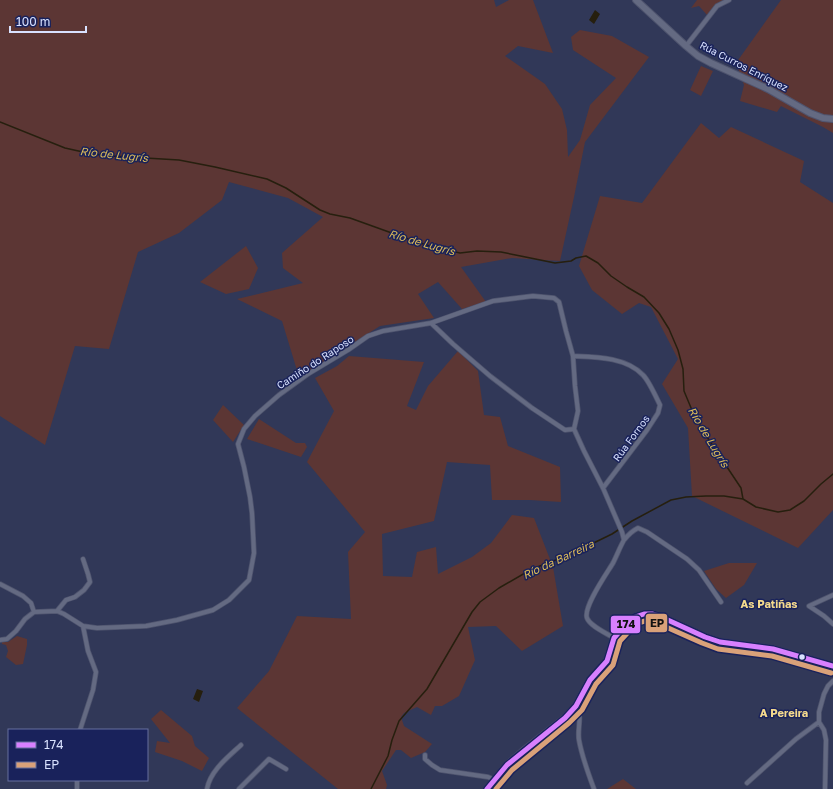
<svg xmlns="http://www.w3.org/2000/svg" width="833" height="789" font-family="'Golos Text',sans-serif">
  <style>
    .green { fill: #5c3634 }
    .water { fill: #261f0e }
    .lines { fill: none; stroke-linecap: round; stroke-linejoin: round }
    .stream { stroke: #261f0e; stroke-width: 1.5 }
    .street-casing { stroke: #4f546e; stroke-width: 5.5 }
    .secondary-casing { stroke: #4f546e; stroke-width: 8 }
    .street { stroke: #646a82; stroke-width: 4 }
    .secondary { stroke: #646a82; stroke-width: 6 }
    .bus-1-casing { stroke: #19225b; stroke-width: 8 }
    .bus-2-casing { stroke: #19225b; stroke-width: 8 }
    .bus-1 { stroke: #d880ff; stroke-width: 5 }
    .bus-2 { stroke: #d9a179; stroke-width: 5 }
    .bus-dot { fill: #d9e2ff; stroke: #19225b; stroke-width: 1.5 }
    .labels { text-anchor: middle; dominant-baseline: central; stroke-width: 3; stroke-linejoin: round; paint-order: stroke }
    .street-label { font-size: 10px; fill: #d9e2ff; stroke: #19225b }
    .water-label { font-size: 11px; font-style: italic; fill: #debc58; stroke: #19225b }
    .neighbourhood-label { font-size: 11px; font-weight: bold; fill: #f4d98d; stroke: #19225b }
    .line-badge { stroke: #19225b; stroke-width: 1.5 }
    .pale-badge-label { font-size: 11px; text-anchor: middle; font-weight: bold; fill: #111 }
  </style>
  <rect width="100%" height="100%" fill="#313858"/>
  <!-- green -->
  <path class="green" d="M0,0H494L496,7L509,0H533L553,53L518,46L505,56L545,84L562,109L567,130L568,157L580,140L590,105L616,78L573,50L571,37L580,30L612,36L649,57L585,142L574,197L560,261L512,258L461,267L486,302L462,309L438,282L418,294L434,318L380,326L299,377L282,321L237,299L303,283L283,268L282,253L323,217L288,198L229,182L222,200L179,233L138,252L109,349L75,346L45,445L0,416Z
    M697,0H724L716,4L707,15L699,6L691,8Z
    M781,0H833V133L823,127L781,106L777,112L740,101L744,85L736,63Z
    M701,66L713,71L701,96L690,90Z
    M701,123L719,138L731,127L804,161L800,182L833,203V510L798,548L692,496L688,428L662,384L678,359L651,307L639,303L622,314L592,290L579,266L600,196L642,203Z
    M246,246L258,268L249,289L226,294L200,282Z
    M458,351L478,371L484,415L500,417L508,446L560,467L561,502L530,500H492L490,465L447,462L434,521L382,534L383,576L412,577L417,552L436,547L438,574L472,557L491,543L512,515L534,518L553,567L563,626L522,651L496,626L468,627L475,660L459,696L442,706H435L431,715L417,707L404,713L401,717L404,726L432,744L425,752L411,758L401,750H396L382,771L387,785L386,789H338L237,708L269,671L297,616L351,619L348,552L365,532L307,462L334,411L315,378L337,366L349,356L424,362L407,406L416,410L428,386Z
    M223,405L244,425L233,442L213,420Z
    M259,419L296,443H305L307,447L301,457L247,439Z
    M729,563H757L744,585L726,598L716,589L704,571Z
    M17,636L27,639V645L23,664L16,665L6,657L8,651L6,645L2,644V642H8Z
    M161,710L192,736L195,746L209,758L202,771L182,761L155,752L157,741L170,743L151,719Z
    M623,779L636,789H607Z"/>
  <!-- water -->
  <path class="water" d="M595,10L600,14L594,24L589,20Z
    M197,689L203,691L199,702L193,699Z"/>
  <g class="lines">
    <!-- stream -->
    <path class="stream" d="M0,122L65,148L92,154L112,156L179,160L215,167L267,179L286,188L320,210L330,214L350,218L414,241L433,247L460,253L477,251L501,252L555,263L571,261L576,258L586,256L598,263L611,276L627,287L644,297L659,313L669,329L678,350L683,369L684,391L694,415L707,437L741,488L743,499
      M371,789L388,756L392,740L399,721L427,689L472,612L480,602L499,588L532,569L569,555L612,534L632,521L671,500L686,497L706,496H724L743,499L756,507L778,512L790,510L804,501L821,484L833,474"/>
    <defs>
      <path id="street" d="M686,46L717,6L729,0
        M431,323L453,344L490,376L532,408L565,430L574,429
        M573,356C596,357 626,357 643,375C649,381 656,397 660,405L658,413L647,430L603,488
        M0,584L23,596L31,603L34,612
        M833,595L809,606L824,616L833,624
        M57,611L66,600L75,597L84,590L90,582L88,574L83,559
        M83,626L97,628L146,626L177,620L213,610L229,600L249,580L254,553L252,513L250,497L244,467L238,444L244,429L255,416L279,395L308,374L348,350L368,336L383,331L431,323L493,301L533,296L554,298L559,302L566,331L573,356L575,386L578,411L574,429L584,451L603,488L622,532L624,540
        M614,638C606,633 590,626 587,618C583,607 607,573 613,563C617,555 620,547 624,540C628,535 632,531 638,528L647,532L687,559L699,570L721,602
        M0,640L7,639L16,631L25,619L34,612L57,611L64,614L83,626L88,651L96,672L93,690L80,730
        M576,706C583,717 577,728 579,740C582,757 588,773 594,789
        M425,755V759L432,765L440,770L488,777L495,780
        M77,780V789
        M747,783L796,739L819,722
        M207,789C210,771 228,757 241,745
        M239,789L269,759L286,769
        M825,789L826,740L824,730L819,722V712L824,694L828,686L833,681"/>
      <path id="secondary" d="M636,0L686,46L698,56L711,63L768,89L810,113L823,118L833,119
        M487,789L507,765L522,752L565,718L576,706L590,680L598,672L607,661L614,638L626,624L635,617L644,614H652L659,616L705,637L720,642L773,649L833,666"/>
    </defs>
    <!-- street casing -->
    <use href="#street" class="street-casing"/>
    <!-- secondary casing -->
    <use href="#secondary" class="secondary-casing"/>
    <!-- street -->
    <use href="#street" class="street"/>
    <!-- secondary -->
    <use href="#secondary" class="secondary"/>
    <defs>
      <path id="bus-1" d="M487,789L507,765L565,718L576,706L590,680L607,661L614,638L626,624L635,617L644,614H652L659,616L705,637L720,642L773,649L833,666"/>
      <path id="bus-2" d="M496,789L512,770L569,723L582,710L596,684L613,665L620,641L631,629L638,623L645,621H651L657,623L702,643L718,649L772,656L831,673"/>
    </defs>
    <!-- bus-1 casing -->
    <use href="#bus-1" class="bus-1-casing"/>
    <!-- bus-2 casing -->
    <use href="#bus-2" class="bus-2-casing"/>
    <!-- bus-1 -->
    <use href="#bus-1" class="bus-1"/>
    <!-- bus-2 -->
    <use href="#bus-2" class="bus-2"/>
  </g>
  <!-- markers -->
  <circle class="bus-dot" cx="802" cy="657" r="3.5"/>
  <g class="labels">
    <!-- street labels -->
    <g class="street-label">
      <text transform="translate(744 66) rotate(27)">Rúa Curros Enríquez</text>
      <text transform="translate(315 362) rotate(-33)">Camiño do Raposo</text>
      <text transform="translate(631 438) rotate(-54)">Rúa Fornos</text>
    </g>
    <!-- water labels -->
    <g class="water-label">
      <text transform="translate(114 154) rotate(6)">Río de Lugrís</text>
      <text transform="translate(422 242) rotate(16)">Río de Lugrís</text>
      <text transform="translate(709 437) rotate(59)">Río de Lugrís</text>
      <text transform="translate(558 559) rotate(-25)">Río da Barreira</text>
    </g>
    <!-- neighbourhood labels -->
    <g class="neighbourhood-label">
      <text x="769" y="603">As Patiñas</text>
      <text x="784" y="712">A Pereira</text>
    </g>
  </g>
  <g class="line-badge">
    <rect x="645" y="613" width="23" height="20" rx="4" fill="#d9a179"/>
    <rect x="610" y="615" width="31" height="19" rx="4" fill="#d880ff"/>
  </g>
  <g class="pale-badge-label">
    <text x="657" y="627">EP</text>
    <text x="626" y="628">174</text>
  </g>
  <!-- legend -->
  <rect x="8" y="729" width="140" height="52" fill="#19225b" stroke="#666f9d"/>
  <rect x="16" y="742" width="20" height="6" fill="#d880ff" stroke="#666f9d"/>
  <text x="44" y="749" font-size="12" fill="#d9e2ff">174</text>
  <rect x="16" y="762" width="20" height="6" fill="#d9a179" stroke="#666f9d"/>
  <text x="44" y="769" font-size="12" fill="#d9e2ff">EP</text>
  <!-- scale -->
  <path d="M10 26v6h76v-6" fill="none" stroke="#d9e2ff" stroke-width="2"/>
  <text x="16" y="26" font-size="12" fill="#d9e2ff" stroke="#19225b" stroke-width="3" paint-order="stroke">100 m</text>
</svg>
